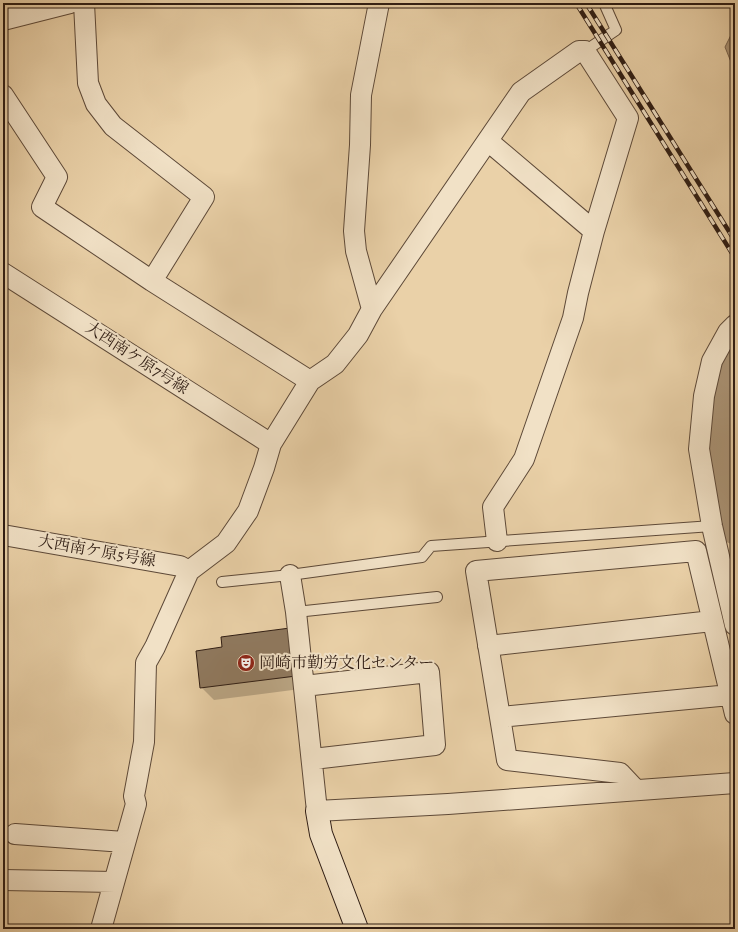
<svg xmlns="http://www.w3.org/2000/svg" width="738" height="932" font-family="Alegreya,'Noto Serif JP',serif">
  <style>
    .water { fill: #aa9375; stroke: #78634e }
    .shadow { fill: #0003 }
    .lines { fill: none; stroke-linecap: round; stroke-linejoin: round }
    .river { stroke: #aa9375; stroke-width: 31 }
    .building { fill: #907a60; stroke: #2e1c13 }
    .lane-casing { stroke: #5d4938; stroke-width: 12 }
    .street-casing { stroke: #5d4938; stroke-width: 22 }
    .secondary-casing { stroke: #2e1c13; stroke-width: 24 }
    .lane { stroke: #f1e1c6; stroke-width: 10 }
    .street { stroke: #f1e1c6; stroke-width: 20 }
    .secondary { stroke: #f1e1c6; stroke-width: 22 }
    .rail-casing { stroke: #2e1c13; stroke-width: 4.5 }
    .rail { stroke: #f1e1c6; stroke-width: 3; stroke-dasharray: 9; stroke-linecap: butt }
    .labels { text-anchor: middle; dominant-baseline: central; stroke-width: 4; stroke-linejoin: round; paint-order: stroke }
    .street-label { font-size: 16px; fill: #2e1c13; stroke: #f1e1c6 }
    .poi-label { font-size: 16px; fill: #2e1c13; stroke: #f1e1c6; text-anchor: start }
  </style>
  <rect width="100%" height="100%" fill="#ead1a8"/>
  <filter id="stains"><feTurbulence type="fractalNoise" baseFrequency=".005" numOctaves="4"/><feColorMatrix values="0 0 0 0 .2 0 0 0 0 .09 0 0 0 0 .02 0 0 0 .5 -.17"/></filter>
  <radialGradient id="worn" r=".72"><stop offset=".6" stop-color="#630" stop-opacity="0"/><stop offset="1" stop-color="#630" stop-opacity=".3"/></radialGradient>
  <!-- water -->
  <path class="water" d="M735,27V72L725,47Z"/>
  <!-- shadow -->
  <path class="shadow" d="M290,629L308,688L214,700L201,687L223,648Z"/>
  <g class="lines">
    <!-- river -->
    <path class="river" d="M735,358L729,369L717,459L735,529"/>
  </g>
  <!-- building -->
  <path class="building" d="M290,628L296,676L200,688L196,651L222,647L221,637Z"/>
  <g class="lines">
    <defs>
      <path id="lane" d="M585,51L616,30L604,3
        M222,582L290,575L422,557L431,546L712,526
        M296,612L437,597"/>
      <path id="street" d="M84,3L88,83L96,104L113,126L204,197L152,281
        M379,3L361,95L360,145L354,231L356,251L372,309L521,92L579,51H585L628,118L594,231L578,293L573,318L524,459L493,507L497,541
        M3,20L70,3
        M3,95L57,177L42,207L152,281L310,381
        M488,141L594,231
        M3,273L271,444
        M735,325L728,332L712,361L704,396L699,449L712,526L735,625
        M3,535L180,566L189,571
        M290,575L296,612L317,811L448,804L735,783
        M488,646L712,621
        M304,686L429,672L435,745L313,759
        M500,717L730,695
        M636,790L620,773L507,760L476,571L696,551L735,714
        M15,834L124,842
        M3,880L114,882
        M101,929L136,804L134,796L144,742L146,663L155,647L189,571L226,543L248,511L264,468L271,444L310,381L335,364L358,335L372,309"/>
      <path id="secondary" d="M317,811L321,834L357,929"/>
    </defs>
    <!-- lane casing -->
    <use href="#lane" class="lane-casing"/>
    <!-- street casing -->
    <use href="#street" class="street-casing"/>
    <!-- secondary casing -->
    <use href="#secondary" class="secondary-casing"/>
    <!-- lane -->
    <use href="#lane" class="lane"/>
    <!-- street -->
    <use href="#street" class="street"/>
    <!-- secondary -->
    <use href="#secondary" class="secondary"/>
    <defs>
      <path id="rail" d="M576,3L735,258
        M586,3L735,241"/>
    </defs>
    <!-- rail casing -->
    <use href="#rail" class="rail-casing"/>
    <!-- rail -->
    <use href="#rail" class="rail"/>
  </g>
  <!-- icons -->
  <defs>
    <symbol id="theatre-disc" viewBox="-11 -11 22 22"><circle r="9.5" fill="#8f2418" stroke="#f1e1c6"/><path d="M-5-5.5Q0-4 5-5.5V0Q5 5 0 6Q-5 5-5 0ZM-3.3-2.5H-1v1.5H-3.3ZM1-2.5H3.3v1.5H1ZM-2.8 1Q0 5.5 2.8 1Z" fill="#fff"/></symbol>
  </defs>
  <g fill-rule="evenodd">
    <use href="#theatre-disc" x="236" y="653" width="20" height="20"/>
  </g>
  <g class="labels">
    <!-- street labels -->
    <g class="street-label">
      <text transform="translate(137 358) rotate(33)">大西南ケ原7号線</text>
      <text transform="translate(97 551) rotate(10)">大西南ケ原5号線</text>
    </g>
    <!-- poi labels -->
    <g class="poi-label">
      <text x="259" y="663">岡崎市勤労文化センター</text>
    </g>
  </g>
  <!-- margin -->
  <rect width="738" height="932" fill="none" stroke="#ead1a8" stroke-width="16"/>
  <rect x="4" y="4" width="730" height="924" fill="none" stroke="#2e1c13" stroke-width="2"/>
  <rect x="8" y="8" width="722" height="916" fill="none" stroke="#2e1c13"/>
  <rect width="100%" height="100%" filter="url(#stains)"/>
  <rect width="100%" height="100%" fill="url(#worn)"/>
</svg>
